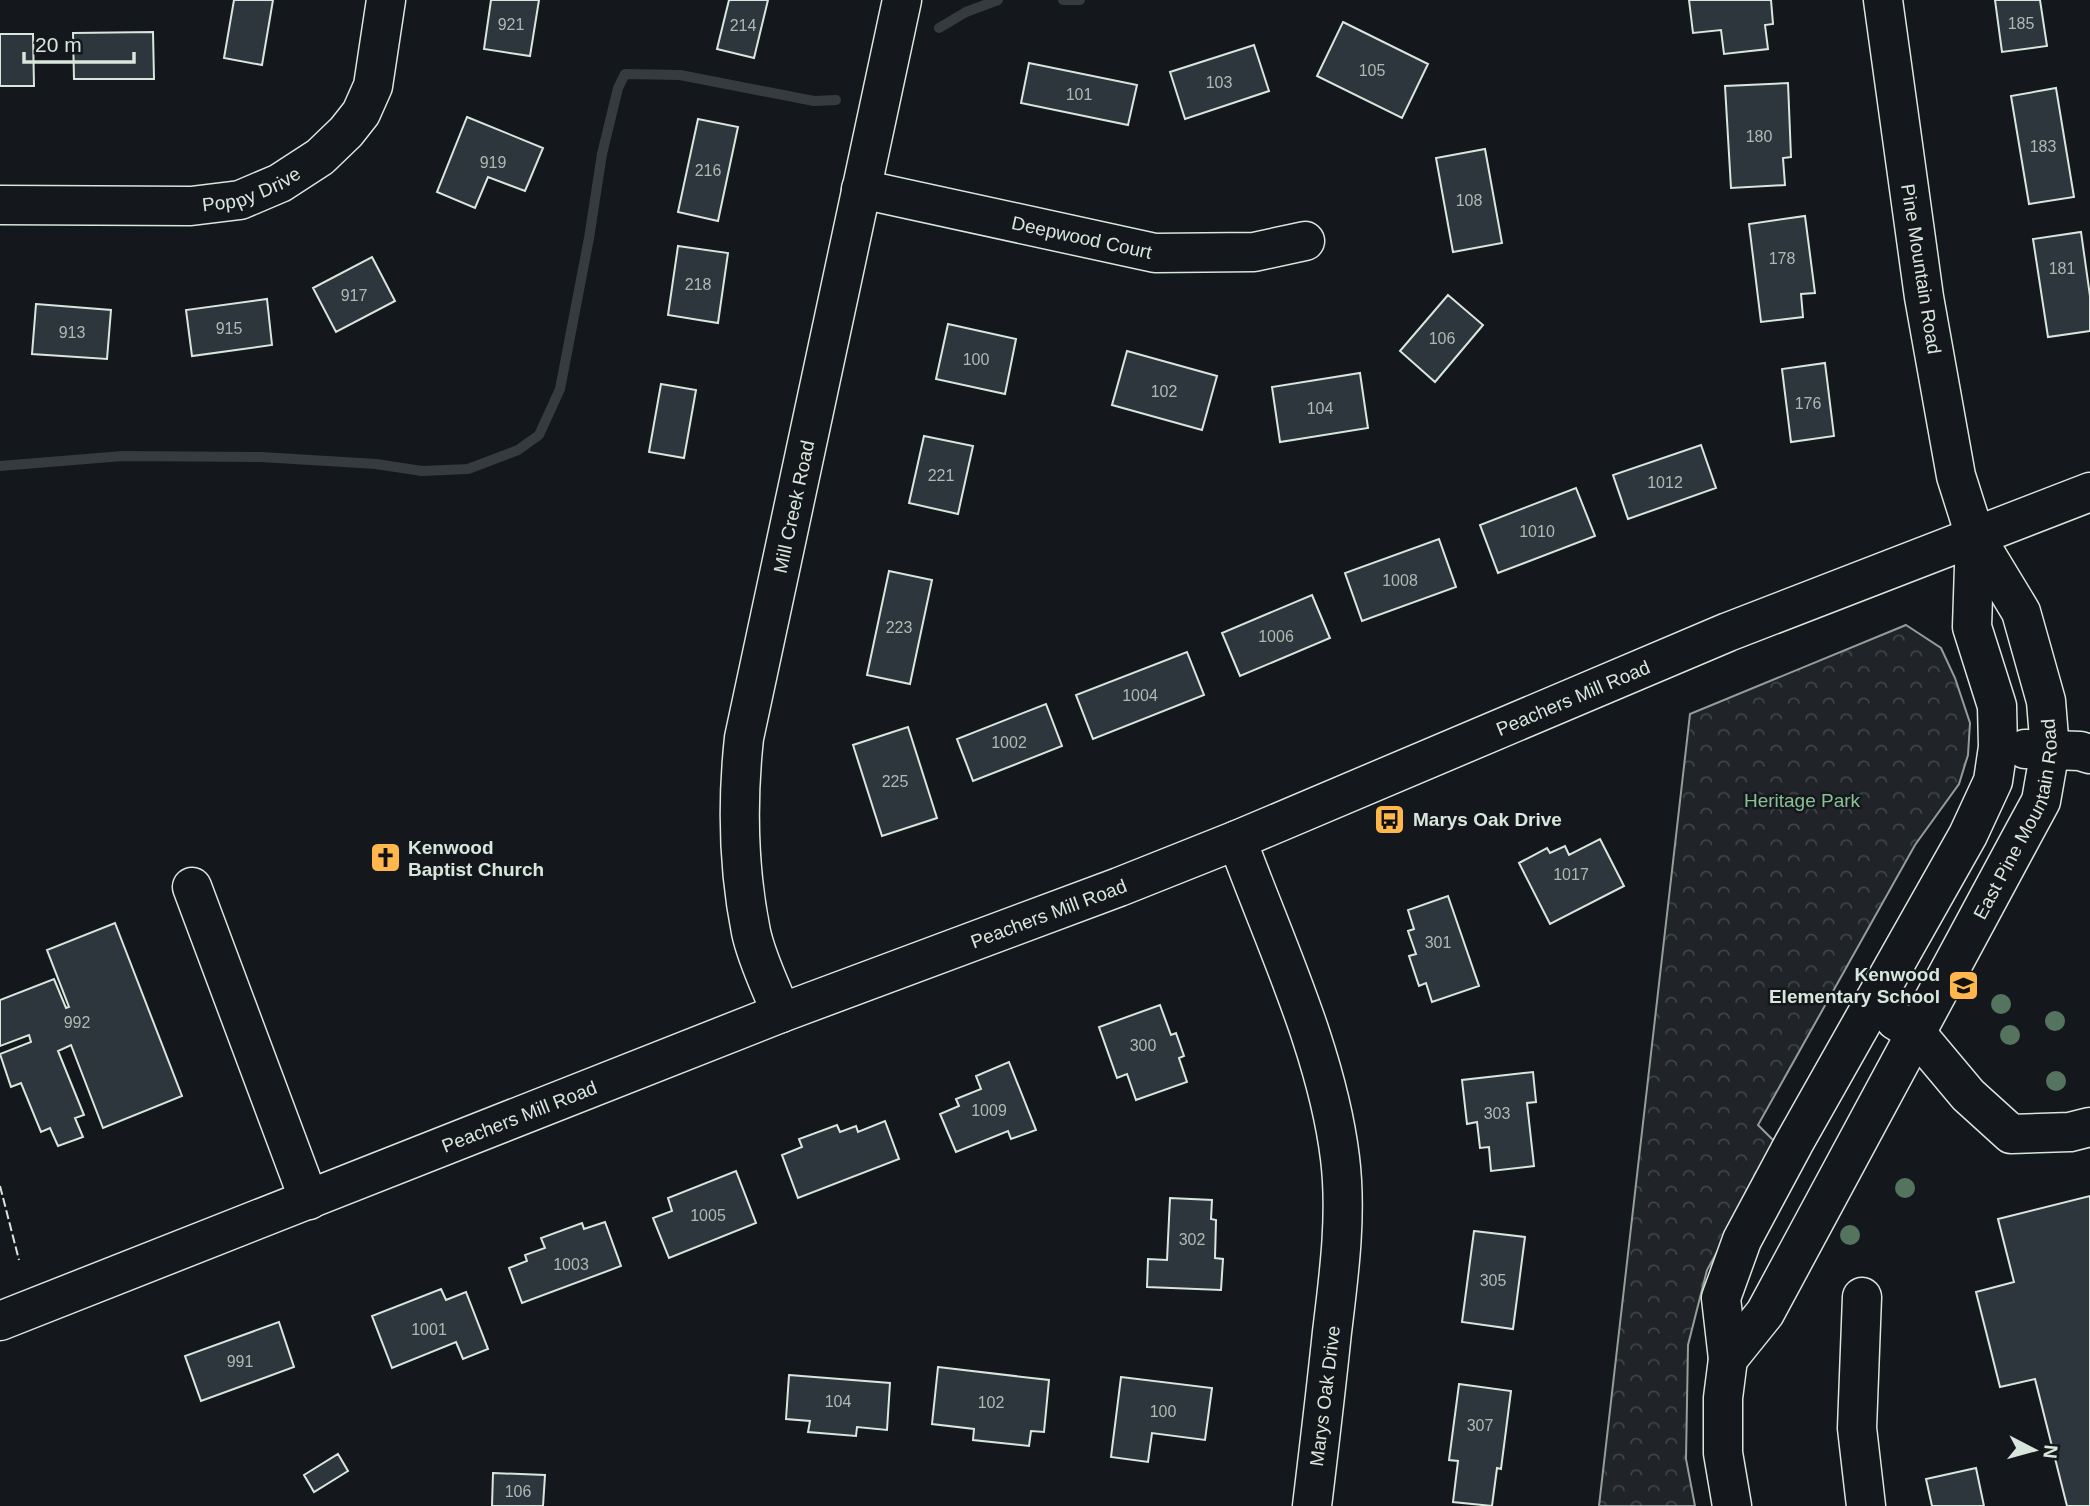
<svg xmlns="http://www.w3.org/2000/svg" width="2090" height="1506" font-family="Helvetica,sans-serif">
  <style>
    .forest { fill: url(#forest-crowns); stroke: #939e99; stroke-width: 2 }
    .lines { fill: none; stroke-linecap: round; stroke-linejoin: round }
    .stream { stroke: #363b3e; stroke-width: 10 }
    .building { fill: #2c363c; stroke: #d8e6dc; stroke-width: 2 }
    .minor-casing { stroke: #d8e6dc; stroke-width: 41 }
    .major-casing { stroke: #d8e6dc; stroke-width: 41 }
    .minor { stroke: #14181c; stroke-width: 38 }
    .major { stroke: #14181c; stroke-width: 38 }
    .fence { stroke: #d8e6dc; stroke-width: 2; stroke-dasharray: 9 3.5; stroke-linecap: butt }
    .tree { fill: #55745f }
    .labels { text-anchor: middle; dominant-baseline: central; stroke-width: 5; stroke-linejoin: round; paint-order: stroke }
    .number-label { font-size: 16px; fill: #adbab4 }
    .street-label { font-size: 19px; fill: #d8e6dc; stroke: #14181c }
    .park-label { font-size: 19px; fill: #8ac095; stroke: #14181c }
    .poi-label { font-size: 19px; font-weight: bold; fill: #d8e6dc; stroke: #14181c; text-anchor: start }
  </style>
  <defs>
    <pattern id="forest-crowns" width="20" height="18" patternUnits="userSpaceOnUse" patternTransform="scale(1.75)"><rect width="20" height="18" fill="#202428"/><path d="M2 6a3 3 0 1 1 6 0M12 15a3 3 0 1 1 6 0" fill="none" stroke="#404447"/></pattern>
  </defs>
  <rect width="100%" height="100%" fill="#14181c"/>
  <!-- forest -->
  <path class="forest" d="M1906,625L1941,648L1955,678L1970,723L1968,755L1959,784L1915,845L1758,1125L1777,1144L1707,1270L1688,1345L1686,1459L1695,1506H1599L1690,714Z"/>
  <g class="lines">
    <!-- stream -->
    <path class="stream" d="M1063,0H1080
      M939,28L966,12L998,0
      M0,466L123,456L261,457L376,464L422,471L468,469L518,450L539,435L560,389L589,238L602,154L618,88L625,74L680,75L814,101L836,100"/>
  </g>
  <!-- building -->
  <path class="building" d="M234,0H273L262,65L224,58Z
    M491,0H539L530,56L484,49Z
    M729,0H768L754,58L717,49Z
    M1689,0H1771L1773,24L1765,25L1768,49L1724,54L1721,30L1693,33Z
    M1995,0H2040L2047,46L2002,52Z
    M1343,22L1428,64L1402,118L1317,76Z
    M153,32L154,79H74L73,33Z
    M0,34H33L34,86H0Z
    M1254,45L1269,91L1185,119L1170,72Z
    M1029,63L1137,85L1128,125L1021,103Z
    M1788,83L1791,157L1783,158L1785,185L1731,188L1725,86Z
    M2056,88L2074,197L2029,204L2011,96Z
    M467,117L543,148L525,191L488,177L475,208L437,192Z
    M698,119L738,127L718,221L678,212Z
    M1485,149L1502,243L1453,252L1436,158Z
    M1805,216L1815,293L1801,294L1803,317L1761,322L1749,224Z
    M2081,232L2090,296V331L2048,337L2033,239Z
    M678,246L728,253L718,323L668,315Z
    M372,257L395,301L336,332L313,288Z
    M1448,295L1483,325L1435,382L1400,351Z
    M267,299L272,345L192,356L186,310Z
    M36,304L111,310L107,359L32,354Z
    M948,324L1016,339L1005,394L936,379Z
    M1127,351L1217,376L1202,430L1112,405Z
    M1825,363L1834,436L1791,442L1782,369Z
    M1360,373L1368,428L1280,442L1272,387Z
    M661,384L696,390L684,458L649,452Z
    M924,436L973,446L958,514L909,503Z
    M1701,445L1716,488L1628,519L1613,475Z
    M1576,488L1595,536L1498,573L1480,525Z
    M1439,539L1456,587L1362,621L1345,573Z
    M889,571L932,580L910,684L867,675Z
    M1312,595L1330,638L1240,676L1222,633Z
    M1187,652L1204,695L1093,739L1076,695Z
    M1046,704L1062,746L973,781L957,739Z
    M908,727L937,818L882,836L853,745Z
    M1600,839L1624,886L1550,924L1519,863L1547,848L1550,853L1565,846L1569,855Z
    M1448,896L1479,986L1432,1002L1426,983L1419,986L1409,956L1416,954L1408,931L1414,929L1408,910Z
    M115,923L182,1096L103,1128L71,1045L58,1051L84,1115L75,1118L83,1137L58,1146L50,1128L41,1132L21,1083L11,1087L0,1054L31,1042L29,1035L0,1046V1000L54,979L66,1008L69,1007L47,950Z
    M1160,1005L1171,1035L1176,1033L1184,1056L1179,1058L1187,1082L1136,1100L1127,1074L1117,1078L1099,1027Z
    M1009,1062L1036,1130L1011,1139L1008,1131L956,1152L940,1114L959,1106L956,1099L981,1089L976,1076Z
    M1533,1072L1536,1102L1527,1103L1534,1166L1491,1171L1489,1147L1480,1148L1477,1122L1467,1124L1462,1080Z
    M885,1121L899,1159L798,1198L782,1155L802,1147L799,1139L837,1125L840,1132L856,1126L858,1132Z
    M736,1171L756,1223L669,1258L653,1218L672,1211L668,1198Z
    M2090,1196V1506H2067L2035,1379L2000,1387L1976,1292L2014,1282L1998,1219Z
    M1170,1198L1212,1200L1211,1219L1216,1220L1215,1258L1223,1259L1221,1290L1147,1287L1148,1259L1167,1260Z
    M605,1222L621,1266L522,1303L509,1268L527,1261L525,1255L545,1248L541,1238L582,1223L584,1229Z
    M1474,1231L1525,1237L1513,1329L1462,1322Z
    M441,1289L446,1300L466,1292L488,1349L463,1359L456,1342L392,1368L372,1316Z
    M279,1322L294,1367L201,1401L185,1356Z
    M938,1367L1049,1380L1044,1432L1031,1431L1029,1446L973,1440L974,1429L932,1424Z
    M789,1375L890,1383L887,1430L857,1427L856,1436L808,1432L810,1421L786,1419Z
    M1121,1377L1212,1388L1205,1440L1152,1433L1148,1462L1111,1457Z
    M1459,1384L1511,1391L1501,1469L1497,1468L1492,1506L1453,1502L1458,1461L1449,1460Z
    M338,1454L348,1471L314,1492L304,1475Z
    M1976,1468L1984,1506H1932L1926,1479Z
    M493,1473L545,1475L543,1506H492Z"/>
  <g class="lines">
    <defs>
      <g id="minor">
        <path id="s1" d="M861,189L1155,253L1254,252L1305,241"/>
        <path id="s2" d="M0,205L191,206L240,200L280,183L320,157L346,132L361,113L373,86L386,0"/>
        <path d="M2025,749L2080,751L2090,754"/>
        <path d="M1237,840C1274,941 1327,1051 1340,1158C1347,1215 1339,1275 1332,1332C1326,1390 1319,1448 1312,1506"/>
        <path d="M192,887L309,1200"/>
        <path id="s3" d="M781,1013C771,987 757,960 751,932C738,867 737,803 744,738L902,0"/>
        <path d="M1895,1020L1916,1033L1968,1095L2011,1134L2070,1132L2090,1127"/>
        <path d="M1862,1297L1857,1428L1866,1506"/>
        <path id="s4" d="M1728,1359L1765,1313L2022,836L2041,801L2050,750L2046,701L2021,612L1975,536L1956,476L1924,297L1883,0"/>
        <path d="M1732,1506L1723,1453V1398L1728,1359L1721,1298L1742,1240L1794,1143L1968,835L1993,781L1998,747L1997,706L1972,627L1975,536"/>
      </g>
      <g id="major">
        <path id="s5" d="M0,1321L781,1013L1119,887L1237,840L1728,632L2090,492"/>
      </g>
    </defs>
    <!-- minor casing -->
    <use href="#minor" class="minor-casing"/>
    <!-- major casing -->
    <use href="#major" class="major-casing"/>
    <!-- minor -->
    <use href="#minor" class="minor"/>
    <!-- major -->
    <use href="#major" class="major"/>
    <!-- fence -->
    <path class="fence" d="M0,1186L19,1260"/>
  </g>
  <!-- trees -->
  <g class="tree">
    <circle cx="2001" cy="1004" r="10"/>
    <circle cx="2055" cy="1021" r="10"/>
    <circle cx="2010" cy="1035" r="10"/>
    <circle cx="2056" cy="1081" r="10"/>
    <circle cx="1905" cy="1188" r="10"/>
    <circle cx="1850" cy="1235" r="10"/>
  </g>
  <!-- icons -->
  <defs>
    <symbol id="bus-square" viewBox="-11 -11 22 22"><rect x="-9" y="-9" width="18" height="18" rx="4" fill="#ffb74d" stroke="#14181c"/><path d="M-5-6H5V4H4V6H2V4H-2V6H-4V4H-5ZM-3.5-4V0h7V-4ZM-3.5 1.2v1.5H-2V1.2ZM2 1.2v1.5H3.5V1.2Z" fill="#111"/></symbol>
    <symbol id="church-square" viewBox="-11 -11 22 22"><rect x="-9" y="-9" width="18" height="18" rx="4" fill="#ffb74d" stroke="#14181c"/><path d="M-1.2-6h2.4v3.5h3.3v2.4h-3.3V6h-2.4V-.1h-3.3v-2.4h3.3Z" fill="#111"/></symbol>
    <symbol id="school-square" viewBox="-11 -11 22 22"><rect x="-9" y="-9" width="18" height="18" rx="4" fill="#ffb74d" stroke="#14181c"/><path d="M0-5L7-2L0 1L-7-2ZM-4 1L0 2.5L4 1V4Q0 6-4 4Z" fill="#111"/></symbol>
  </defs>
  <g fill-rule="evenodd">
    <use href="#bus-square" x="1372" y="802" width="35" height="35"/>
    <use href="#church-square" x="368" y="840" width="35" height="35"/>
    <use href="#school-square" x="1946" y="968" width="35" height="35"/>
  </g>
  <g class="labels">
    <!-- number labels -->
    <g class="number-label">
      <text x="2021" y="23">185</text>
      <text x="511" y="24">921</text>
      <text x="743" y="25">214</text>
      <text x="1372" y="70">105</text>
      <text x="1219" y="82">103</text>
      <text x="1079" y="94">101</text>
      <text x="1759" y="136">180</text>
      <text x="2043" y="146">183</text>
      <text x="493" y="162">919</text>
      <text x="708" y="170">216</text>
      <text x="1469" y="200">108</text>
      <text x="1782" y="258">178</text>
      <text x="2062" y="268">181</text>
      <text x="698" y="284">218</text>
      <text x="354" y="295">917</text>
      <text x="229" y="328">915</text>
      <text x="72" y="332">913</text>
      <text x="1442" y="338">106</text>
      <text x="976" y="359">100</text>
      <text x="1164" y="391">102</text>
      <text x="1808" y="403">176</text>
      <text x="1320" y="408">104</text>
      <text x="941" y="475">221</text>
      <text x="1665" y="482">1012</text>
      <text x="1537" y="531">1010</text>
      <text x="1400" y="580">1008</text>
      <text x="899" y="627">223</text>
      <text x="1276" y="636">1006</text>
      <text x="1140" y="695">1004</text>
      <text x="1009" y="742">1002</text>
      <text x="895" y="781">225</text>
      <text x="1571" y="874">1017</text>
      <text x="1438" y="942">301</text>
      <text x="77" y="1022">992</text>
      <text x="1143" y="1045">300</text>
      <text x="989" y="1110">1009</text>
      <text x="1497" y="1113">303</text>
      <text x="708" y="1215">1005</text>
      <text x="1192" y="1239">302</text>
      <text x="571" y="1264">1003</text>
      <text x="1493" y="1280">305</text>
      <text x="429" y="1329">1001</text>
      <text x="240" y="1361">991</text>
      <text x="838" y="1401">104</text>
      <text x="991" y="1402">102</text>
      <text x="1163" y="1411">100</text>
      <text x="1480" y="1425">307</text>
      <text x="518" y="1491">106</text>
    </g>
    <!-- street labels -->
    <g class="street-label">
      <text stroke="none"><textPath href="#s2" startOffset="254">Poppy Drive</textPath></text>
      <text stroke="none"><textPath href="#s1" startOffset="226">Deepwood Court</textPath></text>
      <text transform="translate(1921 269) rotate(81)">Pine Mountain Road</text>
      <text stroke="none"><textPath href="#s3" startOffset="518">Mill Creek Road</textPath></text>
      <text stroke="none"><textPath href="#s5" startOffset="1692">Peachers Mill Road</textPath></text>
      <text stroke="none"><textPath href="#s4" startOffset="616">East Pine Mountain Road</textPath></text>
      <text stroke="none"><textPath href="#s5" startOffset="1125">Peachers Mill Road</textPath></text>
      <text stroke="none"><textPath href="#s5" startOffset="558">Peachers Mill Road</textPath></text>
      <text transform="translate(1325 1396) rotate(-83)">Marys Oak Drive</text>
    </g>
    <!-- park labels -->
    <g class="park-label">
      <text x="1802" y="800">Heritage Park</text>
    </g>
    <!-- poi labels -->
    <g class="poi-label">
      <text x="1413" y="819">Marys Oak Drive</text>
      <text x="408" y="847">Kenwood<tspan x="408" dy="22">Baptist Church</tspan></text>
      <text x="1940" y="974" text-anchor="end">Kenwood<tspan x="1940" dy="22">Elementary School</tspan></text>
    </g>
  </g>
  <!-- north arrow -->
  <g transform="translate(2034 1450) rotate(96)" stroke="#14181c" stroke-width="5" paint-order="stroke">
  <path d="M0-5L12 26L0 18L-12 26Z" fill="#d8e6dc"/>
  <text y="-10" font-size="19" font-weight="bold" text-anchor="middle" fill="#d8e6dc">N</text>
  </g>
  <!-- scale -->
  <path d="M24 52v10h110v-10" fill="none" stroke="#d8e6dc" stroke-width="3.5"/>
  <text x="35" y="52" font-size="21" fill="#d8e6dc" stroke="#14181c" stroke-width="5" paint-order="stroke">20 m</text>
</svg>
